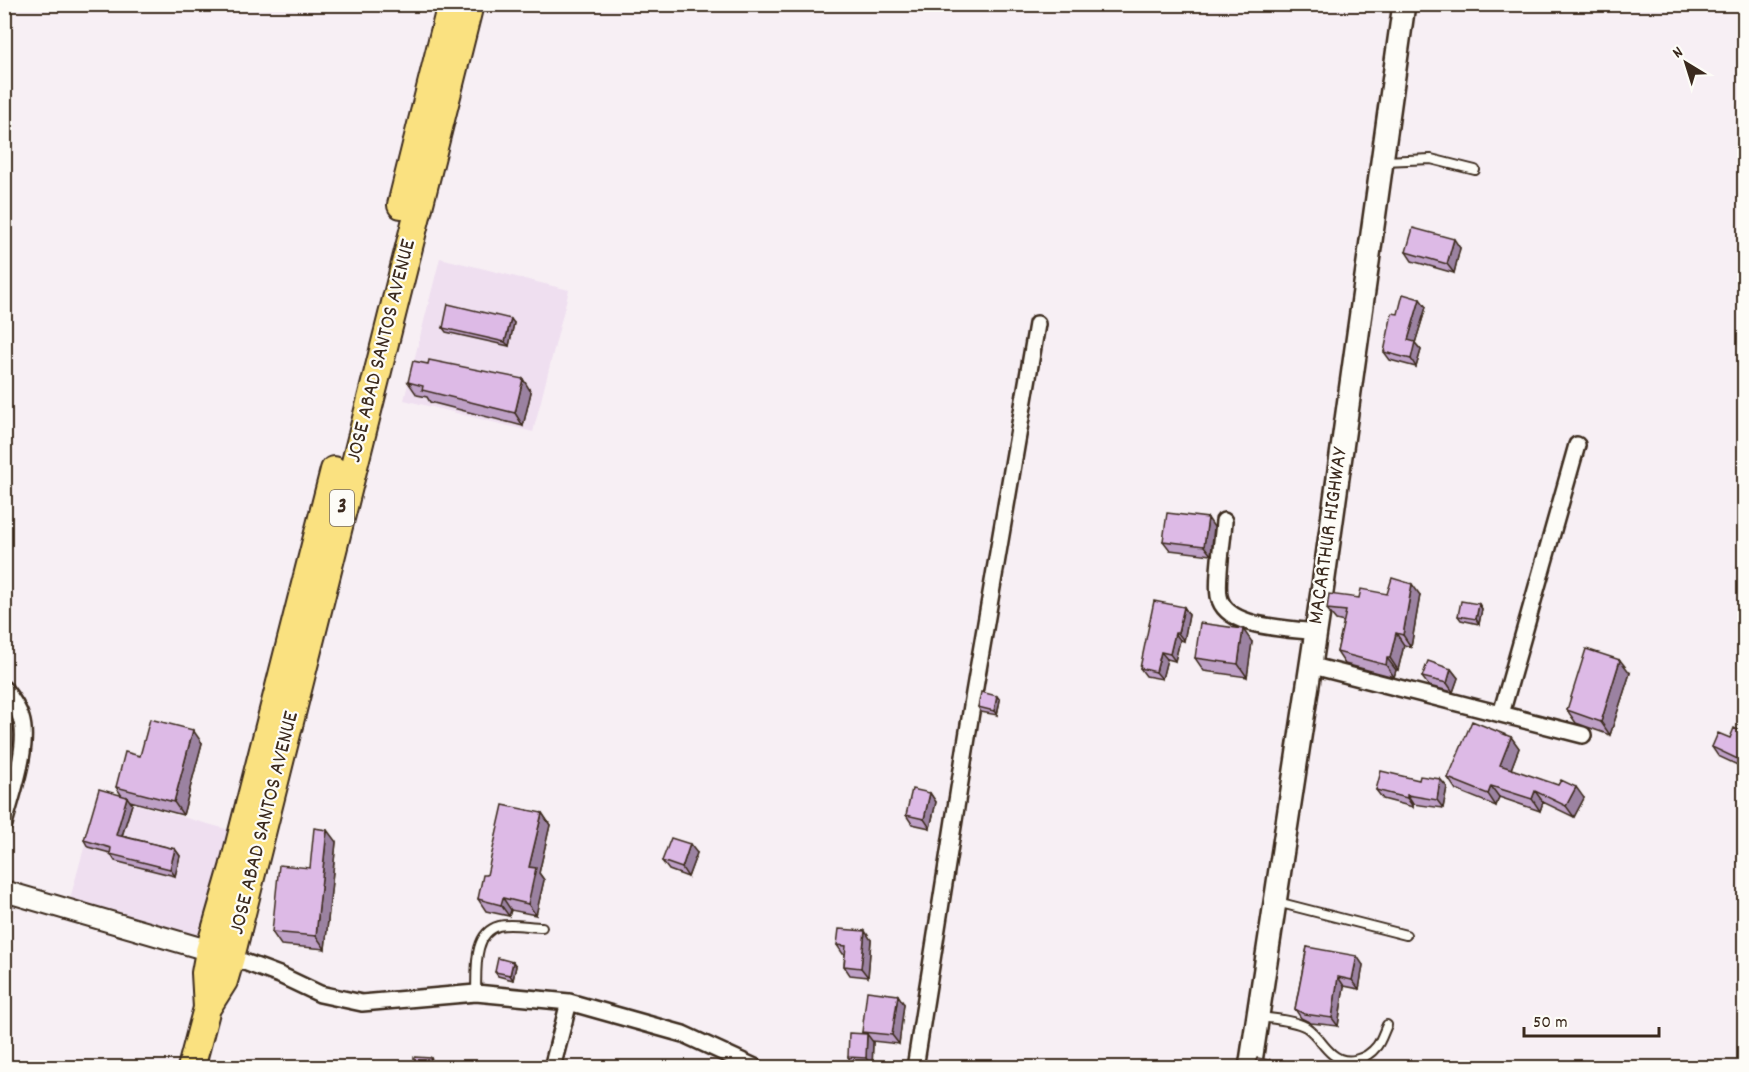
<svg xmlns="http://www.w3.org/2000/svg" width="1749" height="1072" font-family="Dekko,sans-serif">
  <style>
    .built { fill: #efdff0 }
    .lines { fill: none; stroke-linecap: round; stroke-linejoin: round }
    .service-casing { stroke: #3b2a1e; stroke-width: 12 }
    .minor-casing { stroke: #3b2a1e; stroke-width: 20 }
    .tertiary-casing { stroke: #3b2a1e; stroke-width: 24 }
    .secondary-casing { stroke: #3b2a1e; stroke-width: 26 }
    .trunk-casing { stroke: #3b2a1e; stroke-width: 30 }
    .service { stroke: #fdfcf7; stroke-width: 8 }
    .minor { stroke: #fdfcf7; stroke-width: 15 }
    .tertiary { stroke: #fdfcf7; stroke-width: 20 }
    .secondary { stroke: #fdfcf7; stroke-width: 21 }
    .trunk { stroke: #fae180; stroke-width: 26 }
    .wall { fill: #bea0c6; stroke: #3b2a1e; stroke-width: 1.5 }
    .shaded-wall { fill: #9b82a1; stroke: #3b2a1e; stroke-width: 1.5 }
    .building { fill: #ddbae6; stroke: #3b2a1e; stroke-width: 1.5 }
    .labels { text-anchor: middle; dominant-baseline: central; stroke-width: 4.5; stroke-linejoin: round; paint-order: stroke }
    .shield { fill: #fdfcf7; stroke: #75695f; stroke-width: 1.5 }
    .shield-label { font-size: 21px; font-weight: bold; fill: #3b2a1e }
    .street-label { font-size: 22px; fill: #3b2a1e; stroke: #fdfcf7 }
  </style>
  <rect width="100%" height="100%" fill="#f7eff4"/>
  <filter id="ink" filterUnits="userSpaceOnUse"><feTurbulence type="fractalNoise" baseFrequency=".0167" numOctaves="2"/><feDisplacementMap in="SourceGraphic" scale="12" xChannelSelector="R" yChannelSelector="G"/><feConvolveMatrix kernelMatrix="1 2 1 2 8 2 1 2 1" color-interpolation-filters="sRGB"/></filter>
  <g filter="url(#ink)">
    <!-- built -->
    <path class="built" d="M440,258L569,290L533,432L404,400Z
      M99,794L237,832L205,941L68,906Z"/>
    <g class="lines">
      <defs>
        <path id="service" d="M1384,161L1431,159L1475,170
          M1277,902L1406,935
          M476,993C477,972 472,933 499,926C511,923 530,927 542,927
          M1260,1017C1275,1019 1293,1020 1306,1027C1317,1034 1322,1046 1332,1054C1346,1066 1366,1060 1377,1046C1381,1041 1384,1031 1387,1025"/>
        <path id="minor" d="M1224,521C1223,540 1216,578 1219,596C1225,629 1289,628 1315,632
          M1309,665L1583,735
          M4,689C11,698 18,708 21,718C30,746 11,796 4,824
          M1501,714L1577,445
          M231,957L282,976L320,994L362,1003L476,993L569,1002L683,1034L757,1068
          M552,1068L569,1002
          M915,1068L974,693L1037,324"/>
        <path id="tertiary" d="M4,891L221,954"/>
        <path id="secondary" d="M1250,1068L1323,585L1404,4"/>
        <path id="trunk" d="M401,205L451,4
          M207,1008L205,973L209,951L233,868L334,470
          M191,1068L207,1008L224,981L231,957L470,4"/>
      </defs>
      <!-- service casing -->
      <use href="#service" class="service-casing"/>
      <!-- minor casing -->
      <use href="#minor" class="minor-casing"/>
      <!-- tertiary casing -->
      <use href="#tertiary" class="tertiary-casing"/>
      <!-- secondary casing -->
      <use href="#secondary" class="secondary-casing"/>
      <!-- trunk casing -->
      <use href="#trunk" class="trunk-casing"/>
      <!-- service -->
      <use href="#service" class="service"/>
      <!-- minor -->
      <use href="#minor" class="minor"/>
      <!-- tertiary -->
      <use href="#tertiary" class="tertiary"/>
      <!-- secondary -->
      <use href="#secondary" class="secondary"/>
      <!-- trunk -->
      <use href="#trunk" class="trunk"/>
    </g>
    <!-- wall -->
    <path class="wall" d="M1460,248L1454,273L1412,261L1406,252Z
      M1426,307L1415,343L1421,350L1416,367L1390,360L1384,352L1398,314Z
      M514,323L509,346L446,332L443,328Z
      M408,382L531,392L523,426L430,402L427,397L417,395Z
      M1214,527L1211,555L1170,550L1163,541Z
      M1387,594L1420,595L1411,647L1404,645L1398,670H1396L1394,677L1345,664L1337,652L1344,622L1336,620L1327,609L1359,598Z
      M1479,604L1482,609L1479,624L1461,620L1458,616Z
      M1184,607L1189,615L1184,641L1180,640L1175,661L1167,659L1162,679L1146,676L1140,668Z
      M1252,642L1247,677L1204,671L1195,658Z
      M1451,669L1458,678L1453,692L1429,686L1422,677Z
      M1630,673L1610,735L1576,723L1567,710Z
      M1000,700L997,715L981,712L978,707Z
      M1744,733V768L1718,756L1712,747L1730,738Z
      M1511,737L1519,748L1511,769L1584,798L1574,817L1543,802L1540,811L1499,797L1496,806L1456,790L1448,778Z
      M202,743L183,815L130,801L132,804L122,836L175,849L180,856L175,876L115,861L110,853L88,847L84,840L122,796L116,787L140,756Z
      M1440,779L1447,787L1443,808L1413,804V807L1383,799L1376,790L1419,780Z
      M930,793L936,802L930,828L912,824L906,815Z
      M542,813L550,825L539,873L544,880L536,915L511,910L509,916L486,911L478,899L487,875Z
      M336,842L325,949L281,945L272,932L310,868Z
      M697,853L688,877L669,870L662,861Z
      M871,940L868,977L850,975L844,966L845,954H843L837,945Z
      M1307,947L1363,965L1359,989L1344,986L1338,1026L1311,1023L1301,1018L1295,1009Z
      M513,962L516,966L513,980L498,976L495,972Z
      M904,1004L899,1044L872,1041L873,1042L872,1067L854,1066L848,1057L863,1033L862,1032Z"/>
    <!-- shaded-wall -->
    <path class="shaded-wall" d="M1454,239L1460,248L1454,273L1447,264Z
      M1420,299L1426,307L1415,343L1421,350L1416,367L1411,359L1408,340Z
      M511,319L514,323L509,346L505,342Z
      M523,379L531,392L523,426L515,413Z
      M1208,518L1214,527L1211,555L1204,546Z
      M1412,584L1420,595L1411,647L1403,635Z
      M1479,604L1482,609L1479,624L1476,619Z
      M1184,607L1189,615L1184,641L1178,633Z
      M1243,629L1252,642L1247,677L1238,664Z
      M1175,633L1180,640L1175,661L1170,654Z
      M1396,633L1404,645L1398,670L1390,658Z
      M1161,652L1167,659L1162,679L1156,672Z
      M1387,658L1396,670L1394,677L1386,665Z
      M1620,660L1630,673L1610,735L1601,722Z
      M1451,669L1458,678L1453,692L1447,683Z
      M997,696L1000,700L997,715L994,711Z
      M7,717L12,725L13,743L4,763V742Z
      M193,730L202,743L183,815L174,802Z
      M1511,737L1519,748L1508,777L1500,765Z
      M1440,779L1447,787L1443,808L1437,800Z
      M1491,786L1499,797L1496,806L1488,794Z
      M1576,787L1584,798L1574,817L1566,806Z
      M1535,791L1543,802L1540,811L1532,799Z
      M930,793L936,802L930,828L924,819Z
      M1407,795L1413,804V807L1407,798Z
      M127,797L132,804L120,842L116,835Z
      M542,813L550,825L539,873L544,880L536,915L528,904L529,867Z
      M327,830L336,842L325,949L316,936Z
      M690,844L697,853L688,877L682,868Z
      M175,849L180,856L175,876L170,869Z
      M503,898L511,910L509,916L501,905Z
      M865,931L871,940L868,977L861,968Z
      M1357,956L1363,965L1359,989L1352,980Z
      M513,962L516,966L513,980L510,975Z
      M1338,977L1344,986L1338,1026L1332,1018Z
      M898,995L904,1004L899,1044L892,1035Z
      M867,1034L873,1042L872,1067L866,1058Z
      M431,1058L437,1067V1068H430Z
      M1270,1060L1275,1068H1268Z"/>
    <!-- building -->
    <path class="building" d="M1413,228L1454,239L1447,264L1406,252Z
      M1403,294L1420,299L1408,340L1415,342L1411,359L1384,352L1392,313L1398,314Z
      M448,304L511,319L505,342L443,328Z
      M429,360L523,379L515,413L422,390L423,386L408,382L413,361L428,364Z
      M1167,513L1208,518L1204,546L1163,541Z
      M1392,578L1412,584L1403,635L1396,633L1390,658H1387L1386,665L1337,652L1346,611L1327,609L1329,594L1359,598L1361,589L1387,594Z
      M1154,601L1184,607L1178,633H1175L1170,654L1161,652L1156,672L1140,668Z
      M1461,601L1479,604L1476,619L1458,616Z
      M1200,623L1243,629L1238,664L1195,658Z
      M1586,649L1620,660L1601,722L1567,710Z
      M1428,661L1451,669L1447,683L1422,677Z
      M981,692L997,696L994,711L978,707Z
      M4,716L7,717L8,735L4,742Z
      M150,719L193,730L174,802L116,787L125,752L140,756Z
      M1472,721L1511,737L1500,765L1558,785L1561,780L1576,787L1566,806L1535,791L1532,799L1491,786L1488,794L1448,778Z
      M1734,728L1744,733V762L1712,747L1718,733L1730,738Z
      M1381,771L1419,780L1420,776L1440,779L1437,800L1407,795V798L1376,790Z
      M99,789L127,797L116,835L175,849L170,869L110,854L111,848L84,840Z
      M912,789L930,793L924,819L906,815Z
      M503,805L542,813L529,867L536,868L528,904L503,898L501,905L478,899L483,875H487Z
      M314,828L327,830L316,936L272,932L279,865L310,868Z
      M671,838L690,844L682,868L662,861Z
      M839,929L865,931L861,968L844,966L846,946L837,945Z
      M1307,947L1357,956L1352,980L1338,977L1332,1018L1304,1014L1295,1009Z
      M498,958L513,962L510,975L495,972Z
      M867,991L898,995L892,1035L862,1032Z
      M849,1033L867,1034L866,1058L848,1057Z
      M414,1057L431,1058L430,1068H413Z
      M1257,1058L1270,1060L1268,1068H1253Z
      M1433,1066L1446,1068H1432Z"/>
  </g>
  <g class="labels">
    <!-- shield labels -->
    <rect class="shield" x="330" y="490" width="24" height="36" rx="4.5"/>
    <g class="shield-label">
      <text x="342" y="508">3</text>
    </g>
    <!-- street labels -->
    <g class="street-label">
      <text transform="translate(382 351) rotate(-76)">JOSE ABAD SANTOS AVENUE</text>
      <text transform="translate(1329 536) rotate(-82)">MACARTHUR HIGHWAY</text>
      <text transform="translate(265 823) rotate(-76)">JOSE ABAD SANTOS AVENUE</text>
    </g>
  </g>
  <!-- margin -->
  <rect width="1749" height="1072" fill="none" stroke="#fdfcf7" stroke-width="24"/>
  <rect x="12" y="12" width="1725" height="1048" fill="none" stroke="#3b2a1e" stroke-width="2" filter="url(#ink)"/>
  <!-- north arrow -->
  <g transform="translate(1686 63) rotate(322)" stroke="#fdfcf7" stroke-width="4.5" paint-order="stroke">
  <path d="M0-4.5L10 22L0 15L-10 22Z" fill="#3b2a1e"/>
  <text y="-9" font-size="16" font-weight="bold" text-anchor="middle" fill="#3b2a1e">N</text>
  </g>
  <!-- scale -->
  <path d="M1524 1027v9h135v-9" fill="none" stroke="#3b2a1e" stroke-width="3"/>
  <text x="1533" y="1027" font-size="18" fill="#3b2a1e" stroke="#fdfcf7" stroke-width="4.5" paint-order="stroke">50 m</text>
</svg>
